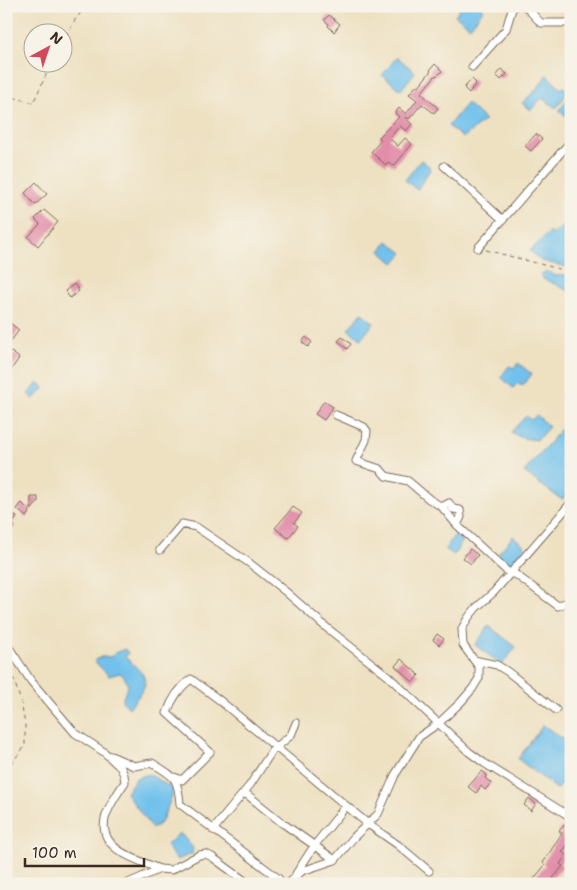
<svg xmlns="http://www.w3.org/2000/svg" width="577" height="890" font-family="'Shantell Sans',sans-serif">
  <style>
    .water { fill: #71c1ec; stroke: #567685 }
    .building { fill: #e28eaa }
    .lines { fill: none; stroke-linecap: round; stroke-linejoin: round }
    .street-casing { stroke: #7a6a57; stroke-width: 9 }
    .path { stroke: #7a6a57; stroke-width: 1; stroke-dasharray: 4 4; stroke-linecap: butt }
    .street { stroke: #fff; stroke-width: 7 }
  </style>
  <rect width="100%" height="100%" fill="#f7f3e8"/>
  <filter id="ink" filterUnits="userSpaceOnUse"><feTurbulence type="fractalNoise" baseFrequency=".02" numOctaves="2"/><feDisplacementMap in="SourceGraphic" scale="10" xChannelSelector="R" yChannelSelector="G"/><feConvolveMatrix kernelMatrix="1 2 1 2 8 2 1 2 1" color-interpolation-filters="sRGB"/></filter>
  <filter id="wash" filterUnits="userSpaceOnUse"><feTurbulence type="fractalNoise" baseFrequency=".0096" numOctaves="4" result="noise"/><feDisplacementMap in="SourceGraphic" scale="20" xChannelSelector="R" yChannelSelector="G"/><feGaussianBlur stdDeviation="1.12" result="paint"/><feColorMatrix in="noise" values="0 0 0 0 0 0 0 0 0 0 0 0 0 0 0 0 0 1.4 0 .05"/><feComposite in="paint" operator="in"/></filter>
  <g filter="url(#wash)">
    <rect width="100%" height="100%" fill="#eee1c2"/>
    <!-- water -->
    <path class="water" d="M462,6H481L484,9L470,27L455,15Z
      M397,57L415,72L401,90L382,75Z
      M547,75L561,89L563,87L569,91L556,108L542,98L531,110L522,103L537,89Z
      M571,94V119L559,111Z
      M467,103L485,120L463,138L448,126Z
      M421,160L431,168L417,190L405,180Z
      M566,223L571,227V268L541,261L530,251L549,232L553,235Z
      M388,241L403,253L394,263L380,251Z
      M546,271L556,276L565,275L571,277V292L542,278L541,275Z
      M362,313L374,323L361,339L348,329Z
      M518,363L532,374L523,385L518,383L513,388L501,377L509,366L514,368Z
      M38,383L42,385L44,389L33,399L28,394Z
      M537,415L549,427L537,440L522,438L511,432L526,416L531,420Z
      M571,418V490L562,500L524,472Z
      M457,532L465,537L454,555L445,549Z
      M513,536L526,547L510,566L497,555Z
      M489,626L516,647L502,665L475,645Z
      M125,649L128,653L125,657C152,680 150,682 129,708L122,701L128,685L124,676L120,673L109,676L94,661L101,657H110L117,652Z
      M543,725L571,745V771L557,789L518,759Z
      M149,774L173,789L172,796L161,823L152,828L126,793L136,778Z
      M181,834L193,848L192,854L177,860L166,846L177,835Z"/>
    <g id="blocks">
      <!-- building -->
      <path class="building" d="M329,15L340,24L334,32L328,26L329,24L324,20Z
        M435,64L442,71L437,76L436,75L421,93L438,108L434,113L422,104L409,119L406,117L405,118L412,124L406,131L400,126L389,138L398,146L405,138L412,144L394,166L388,162L386,165L371,152L381,140L379,137L399,117L395,113L399,108L406,114L417,100L409,94L416,86L418,87L431,71L430,70Z
        M501,69L507,74L501,80L496,75Z
        M472,79L476,83L469,93L464,88Z
        M536,134L542,139L531,151L525,146Z
        M36,182L47,194L35,205L25,193Z
        M44,210L58,222L38,246L28,237L40,224L35,219Z
        M74,284L79,291L70,298L65,291Z
        M10,323L19,330L6,348L19,358L11,370L6,366V329Z
        M306,337L312,342L308,347L302,342Z
        M342,337L351,344L347,349L338,341Z
        M324,401L333,407L324,420L315,414Z
        M31,497H38V502L31,510Z
        M22,503L30,511L26,517L17,509Z
        M293,507L302,513L294,523L298,526L288,538L275,528Z
        M6,511L17,517L12,524L15,526L6,537Z
        M470,549L478,555L471,564L463,558Z
        M437,634L444,639L439,645L433,640Z
        M401,659L419,675L413,682L395,666Z
        M482,771L487,775L485,778L491,783L485,790L481,786L476,793L468,787Z
        M529,798L536,804L531,811L524,805Z
        M564,825L571,830V835L566,841L569,843L562,852L566,855L560,864L563,866L553,878L560,884H530L545,865L543,863L562,833L559,831Z"/>
    </g>
  </g>
  <g filter="url(#ink)">
    <use href="#blocks" fill-opacity="0" stroke="#7a6a57" stroke-width="1"/>
    <g class="lines">
      <defs>
        <path id="street" d="M525,6L541,23H567L571,25
          M472,67L506,29L513,6
          M444,166L503,220
          M478,248L571,141
          M336,415L364,427L367,431L366,440L356,461L380,469L386,476L408,481L429,499L442,507L457,525L510,574H515L558,606L567,602L571,595
          M442,507L449,503L453,509L460,510L461,517L457,525
          M160,550L182,524L196,527L248,562L286,592L327,628L388,676L469,752L484,763L571,817
          M6,643L31,681L75,733L104,752L121,768L124,775L125,782C118,793 108,806 105,819C98,850 138,860 160,869
          M474,660L497,665L508,672L556,710
          M111,756L134,766L152,763C174,777 178,776 180,804L278,878L282,884
          M174,777L182,780L210,752L167,713C172,698 179,688 191,679L218,699L368,824L398,845L429,871
          M244,792L281,822L335,860
          M213,830L250,785L272,751L291,735L296,723
          M296,874L314,846L346,806
          M126,884L160,869L171,870L199,855L206,854L212,857L249,884
          M288,884L302,871L335,860L354,837L378,814L395,775L419,737L439,723L461,702L473,688L479,678V667L463,645L462,629L468,618L476,608L494,592L571,503"/>
      </defs>
      <!-- street casing -->
      <use href="#street" class="street-casing"/>
      <!-- path -->
      <path class="path" d="M62,43L75,20L86,6
        M6,95L33,103L52,62
        M486,250L571,272
        M6,770L25,746V724L21,702L8,661"/>
      <!-- street -->
      <use href="#street" class="street"/>
    </g>
  </g>
  <!-- margin -->
  <rect width="577" height="890" fill="none" stroke="#f7f3e8" stroke-width="25"/>
  <!-- north arrow -->
  <g transform="translate(48 48) rotate(40)"><circle r="24" fill="#f7f3e8" stroke="#aca397"/>
  <path d="M0-4L9 19L0 12L-9 19Z" fill="#d1495b"/>
  <text y="-8" font-size="14" font-weight="bold" text-anchor="middle" fill="#3b2a1e">N</text>
  </g>
  <!-- scale -->
  <path d="M25 858v8h119v-8" fill="none" stroke="#3b2a1e" stroke-width="2.5"/>
  <text x="32" y="858" font-size="15" fill="#3b2a1e" stroke="#f7f3e8" stroke-width="4" paint-order="stroke">100 m</text>
</svg>
